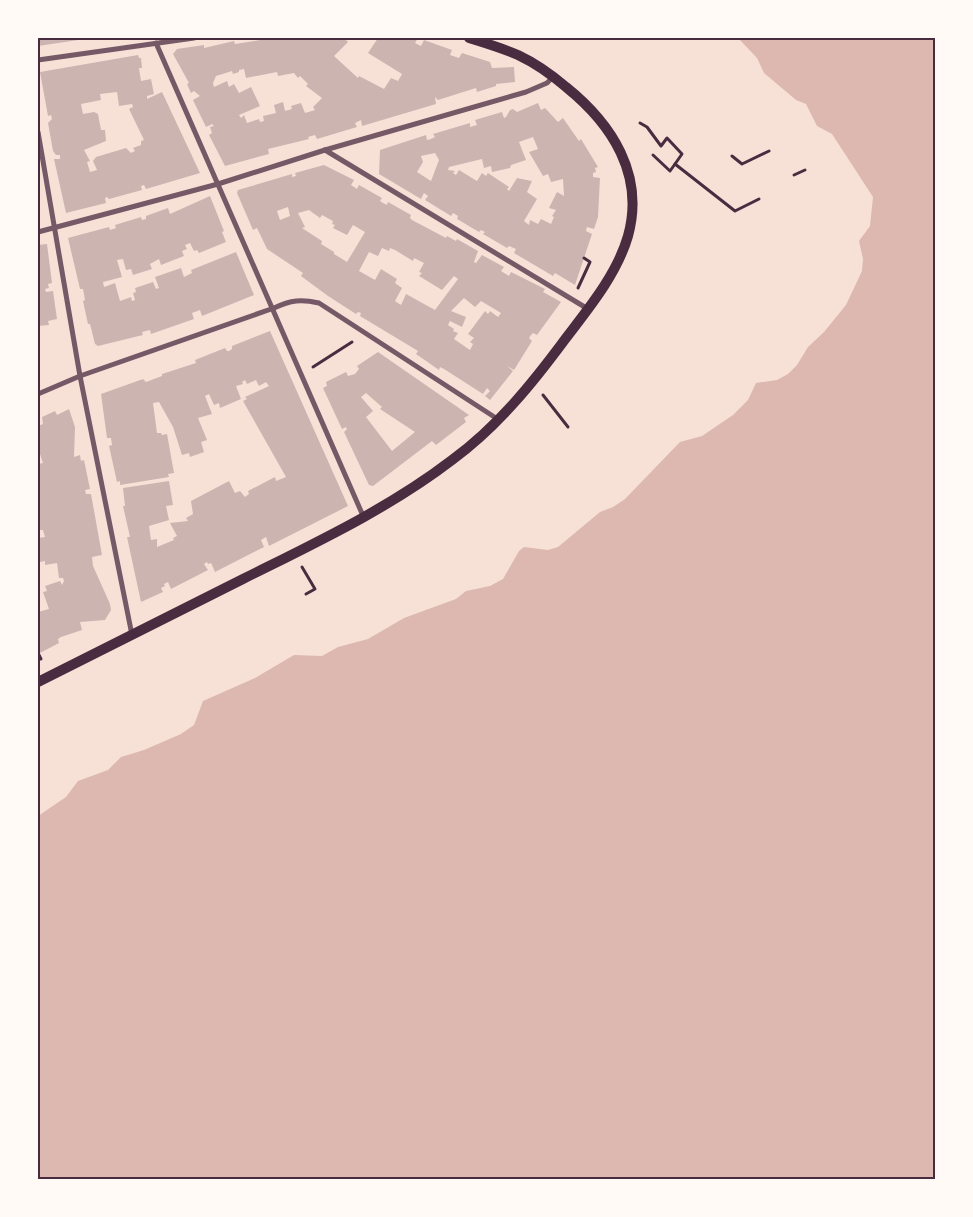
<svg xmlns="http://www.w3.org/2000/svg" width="973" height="1217" font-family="'Alegreya Sans',sans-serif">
<rect width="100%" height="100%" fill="#f7e1d7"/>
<path fill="#dcb8b0" d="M738,38H935V1179H38V816L66,797L78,781L108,770L121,757L144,750L181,734L194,725L203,701L255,678L294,655L322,656L338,647L368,639L404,618L456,599L466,591L490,586L503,579L519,551L524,547L548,550L558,547L600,512L613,507L625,499L680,442L702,436L733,415L748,400L756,383L777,380L788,374L797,365L808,347L824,332L846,305L862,271L863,259L859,241L870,226L873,197L832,134L817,126L806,104L796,100L764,73L757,58Z"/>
<g fill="#ccb4b1" fill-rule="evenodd">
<path d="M38,38H85V39L38,46Z"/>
<path d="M273,38H344L348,42L334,56L358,78L359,76L384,89L391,78L398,81L402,74L368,53L378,38H418L415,43L421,46L424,40L452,50L450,55L459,58L462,53L490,62L492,68L514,67L515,82L496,84V86L477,92L476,88L438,100L435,97L436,104L362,126L361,120L355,123L357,127L317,139L315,135L308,137L309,139L268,149L269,154L225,166L209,135L212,133L210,127L214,126L212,124L206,127L193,100L200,96L194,91L191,93L187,84L189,83L173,54L177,49L204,45V48L234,41L235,44ZM244,69L246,78L277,72L278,76L294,73L298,78L300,76L308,84L306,86L322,98L313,107L315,110L305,113L301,103L291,106L292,109L285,111L283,102L274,105L276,113L263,116L264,121L260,122L259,119L247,123L244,115L241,118L239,115L260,106L251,87L239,93L234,84L229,87L227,81L214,87L213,83L216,76L232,71L233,74L239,72V70Z"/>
<path d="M138,55L139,58H141L142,68H139L141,81L151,79L154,94L147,96V99L162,92L200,173L146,189L144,185L141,186L142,190L109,199L107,197L105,198L106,203L66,213L54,159H60V155H56L53,151L48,123L52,119L51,115L48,116L40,72ZM117,92L119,106L132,104L133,107L129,109L144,140L141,141V145L133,148L135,151L131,153L126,148L96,157L93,161L97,170L90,172L87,162L90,161L84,150L106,141L105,130H101L98,114L94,112L83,114L81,104L101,100L100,94Z"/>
<path d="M538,103L541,110L545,108L558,122L563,118L579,141L581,139L598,167L595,168L596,172L593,173V177L600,178L598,217L594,229L587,227L586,231L592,234L575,285L555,273L553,276L514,253L516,249L509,246L507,248L483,234L485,232L481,230L479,232L457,219L458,216L453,213L451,216L425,200L428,196L424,193L421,199L379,174L380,150L426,135L427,140L431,139L435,137L433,134L470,123V127L477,125L475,120L502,112L504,118L506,117L510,110L513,109L517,112ZM533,137L538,149L529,152L543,176L548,174L551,182L563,179L564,196L557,192L549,208L556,210L552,216L554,217L551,224L541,219L538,224L530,220L529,225L524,221L537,199L527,192L532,181L517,178L509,191L507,189L509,187L488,173L486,176L482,173L477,181L459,170L456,175L453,173L455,171L448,170L449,167L482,159L484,168L491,166L492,172L510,168L511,165L526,160L519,142ZM435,153L439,160L431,181L417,172L423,162L421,156Z"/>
<path d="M324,165L354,180L351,185L357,189L359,185L382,198L380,201L383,203L387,205L388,202L411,215L410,218L412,220L446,238L447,236L456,241L457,239L478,251L474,262L476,263L482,255L504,267L501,271L509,276L511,272L545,289L543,292L561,302L537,335L533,333L531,335L529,338L532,341L514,370L507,366L513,371L490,400L485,396L490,391L487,388L483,394L444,369L440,367L439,370L416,354L418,351L360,316L361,313L358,312L356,314L328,296L301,276L303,273L267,249L257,228L253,230L237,193L238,190L292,174V177L296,176L295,173ZM288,207L290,216L280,220L277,211ZM309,210L320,218L322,215L333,221L332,224L335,225L333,228L347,235L353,225L365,232L347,262L334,254V252L321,244L322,241L302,228L305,227L298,213ZM382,248L389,251L390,248L395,250L413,261L414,258L424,263L419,272L422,273L419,276L442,290L454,276L458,279L435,310L406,294L401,305L395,301L402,288L395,283L397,279L381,269L375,280L359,271L369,252L378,256ZM464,298L475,307L481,301L501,313L498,317L490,311L488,314L485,311L468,334L474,338L470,342L473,344L470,350L454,339L458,333L453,331L454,329L448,325L450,321L462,327L466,317L451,311Z"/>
<path d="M210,196L224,231L222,232L226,242L199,253L197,250L194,251L190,243L185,245L187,249L182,251L184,256L161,265L159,259L150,264L152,269L133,275L131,269L126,270L123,259L117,260L122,277L103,282L104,287L115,283L120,301L131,297L132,301L135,300L133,293L136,292L135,288L153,282L156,289L159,288L155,277L181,268L184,277L192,273L191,270L236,252L254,295L202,316L200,310L192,313L194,319L151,334L150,330L142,332L143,335L98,346L95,344L90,324H88L83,301L85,300L83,289H80L68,238L109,227L110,230L116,228L115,225L141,217L142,220L146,219V216L168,208L170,214Z"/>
<path d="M47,244L52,283L48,284L49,288L45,289L46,292L53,291L57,319L48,321L49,325L38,326V245Z"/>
<path d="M270,331L348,506L269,546L266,537L261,540L264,547L215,572L211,563L208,564L207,562L204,564L208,570L171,589L168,582L164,584L165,586L161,588L163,592L141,602L127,537H130L123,506H125L123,488L169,481L173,505L166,506L169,520L149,526L151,540L157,539V547L174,540L173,538L177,536L170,523L188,521L186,518L193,514L191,501L229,481L235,493L240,491L245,497L249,494L248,491L275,477L276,481L286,477L243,401L247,399L245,397L269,386L266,382L259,386L256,380L247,384L245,380L242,382L243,384L236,386L241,399L220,408L219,403L214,405L209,394L205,396L212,414L198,418L207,440L201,442L204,452L190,457L189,453L182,455L173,427L159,402L153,403L157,433H161L162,435L167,434L174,473L168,474L169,477L120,485V481L117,482L109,446L112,445L111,438H107L101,394L143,379L146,382L162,376V374L196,363L195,360L225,348L227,351H229L232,349V346Z"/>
<path d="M378,352L469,415L464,418L466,422L436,445L432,441L373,486L369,485L344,432L347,429L346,427L342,429L323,388L327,386L326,382L346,372L348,376L355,374L359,369L357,366ZM366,393L382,407L380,409L415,432L392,451L366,417L373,411L361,397Z"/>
<path d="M69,409L75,427L74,457L80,455L81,461L84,460L90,489L85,490L86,494H91L102,555L92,557L93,566L110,604L111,610L105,620L80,622L82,630L61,637L58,639L59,643L38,654V612L49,609L43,592L47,591L45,586L60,581L62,585L64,581L63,578H59L57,563L45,565V561L40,562L38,538L45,537L43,530H40L38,522V464L43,463L38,448V426L43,424L42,417L55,411L57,415Z"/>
</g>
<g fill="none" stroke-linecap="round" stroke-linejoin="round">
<g stroke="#4a2c40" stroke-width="3">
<path d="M608,38H613"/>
<path d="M640,123L647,127L661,146L667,138L682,154L675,164"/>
<path d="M653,155L670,171L675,164L735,211L759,199"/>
<path d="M732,156L742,164L769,151"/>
<path d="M794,175L805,170"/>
<path d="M578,288L590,262L584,258"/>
<path d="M313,367L352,342"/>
<path d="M543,395L568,427"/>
<path d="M302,567L315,589L306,594"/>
<path d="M38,653L41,659"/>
</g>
<g stroke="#755966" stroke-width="5">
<path d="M156,43L364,518"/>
<path d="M38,60L194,38"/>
<path d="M38,132L80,376L132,635"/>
<path d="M325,150L588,309"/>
<path d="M38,232L218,184L325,150L526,92L547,83L553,77"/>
<path d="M38,394L80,376L274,308C291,300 301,299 319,303L499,420"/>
</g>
<path stroke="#4a2c40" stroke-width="10" d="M38,682C107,648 175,613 243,579C315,543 388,509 452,460C498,426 532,384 566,338C589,308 617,274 628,236C645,175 612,124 566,87C552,75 535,63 518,55C502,48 485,43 469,38"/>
</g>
<rect width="973" height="1217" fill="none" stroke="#fffaf5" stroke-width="78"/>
<rect x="39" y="39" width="895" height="1139" fill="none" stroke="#4a2c40" stroke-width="2"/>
</svg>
